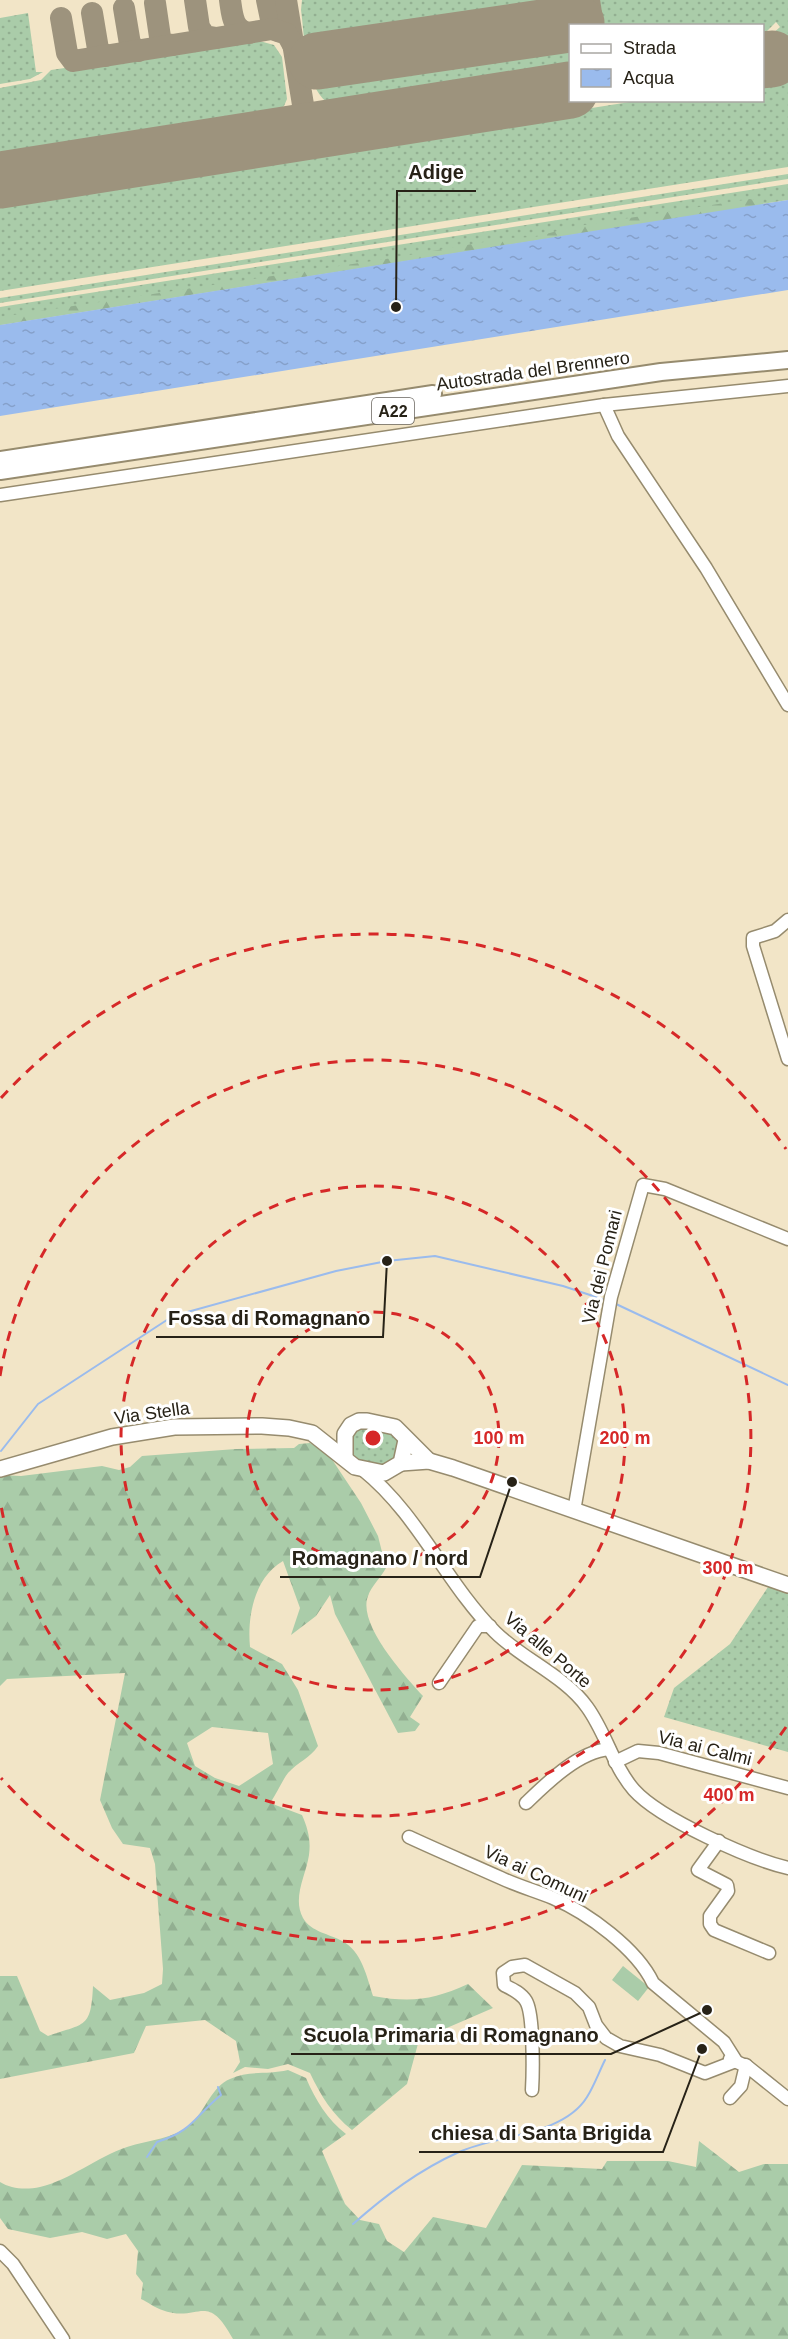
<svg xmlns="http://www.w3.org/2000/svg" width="788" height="2339" font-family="Helvetica,sans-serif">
<defs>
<pattern id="grass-dots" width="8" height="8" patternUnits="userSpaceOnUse" patternTransform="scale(1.5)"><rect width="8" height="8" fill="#aacca9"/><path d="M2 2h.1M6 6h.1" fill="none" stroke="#92af91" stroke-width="1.8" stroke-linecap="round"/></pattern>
<pattern id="forest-firs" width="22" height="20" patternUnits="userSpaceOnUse" patternTransform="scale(1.5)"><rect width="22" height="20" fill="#aacca9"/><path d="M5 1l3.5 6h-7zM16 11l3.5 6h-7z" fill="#92af91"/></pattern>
<pattern id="water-ripples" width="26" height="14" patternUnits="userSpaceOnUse" patternTransform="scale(1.5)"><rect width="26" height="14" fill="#9abbed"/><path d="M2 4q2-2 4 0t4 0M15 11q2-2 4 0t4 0" fill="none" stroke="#85a0ca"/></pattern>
</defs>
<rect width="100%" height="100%" fill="#f2e5c7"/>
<g fill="url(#grass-dots)">
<path d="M302,0H587L590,25L570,26V70L338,107C305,101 305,38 301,10Z"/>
<path d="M591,0H788V167L0,291V201L636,101L762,100L763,81L775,78L769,37L780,27L776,22L763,35L762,26L595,25Z"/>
<path d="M28,13L36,72H43L30,79L0,84V18Z"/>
<path d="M256,40L274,45L282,57L287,99L284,106L270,117L0,161V88L41,80L51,70Z"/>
<path d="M788,174V179L0,303V298Z"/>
<path d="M788,184V200L0,325V307Z"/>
<path d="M367,1425C383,1431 399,1432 401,1450L388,1467C363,1464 349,1465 352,1435Z"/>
<path d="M768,1587L788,1593V1752L664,1717L674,1688L730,1644Z"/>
</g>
<g fill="url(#forest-firs)" fill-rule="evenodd">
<path d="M750,199L759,201L762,205L0,325V317L386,259L507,238L535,237L572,227Z"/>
<path d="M310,1443L329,1455L361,1503L378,1536L386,1568C381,1577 371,1587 368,1596C357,1624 405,1676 423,1696L410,1717L420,1724L415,1731L398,1733L335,1614L330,1595L316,1616L291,1635L300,1608L283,1561C255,1577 247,1615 250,1647L282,1664L298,1690L318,1746C310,1758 298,1762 288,1773C283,1779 276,1795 270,1803L302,1815C308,1829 311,1840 309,1855C306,1875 292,1898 303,1918C311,1932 330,1934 342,1941C362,1951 367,1978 373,1996C411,2003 433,2000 468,1984L493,2008L419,2040L407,2084L352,2130C332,2114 321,2096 310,2073L288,2064L268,2069L245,2067L233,2073L240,2062L236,2041L205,2020L146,2026L134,2053L0,2079V1976H17L40,2031L48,2036C85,2023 91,2029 93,1986L110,2000L144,1993L162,1984L163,1969L155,1864L150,1848L123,1844L112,1828L100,1800L125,1673L7,1679L0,1686V1475L21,1476L102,1466L119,1470L130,1467L142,1456L236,1449L294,1448L299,1444ZM212,1727L268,1733L273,1764L239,1786L215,1778L195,1766L187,1743Z"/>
<path d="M288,2070L306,2078C316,2101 327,2119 346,2134L322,2151L345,2204L360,2220L379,2224L387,2241L404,2252L433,2217L486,2228L522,2165L602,2169L607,2161H668L696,2167L699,2141L739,2172L764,2164H788V2339H233C206,2289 199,2324 162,2310C155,2308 148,2302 141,2299L143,2283L136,2274L138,2251L126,2234L107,2239L82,2232L50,2238L8,2229L0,2218V2182C11,2189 26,2190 40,2187C70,2180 97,2157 127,2147C149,2140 174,2139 191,2124C205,2111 212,2086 230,2079C249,2070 268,2075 288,2070Z"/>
</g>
<path fill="#aacca9" d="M623,1966L649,1987L638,2001L612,1980Z"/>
<path fill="url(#water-ripples)" d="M788,200V290L0,416V325Z"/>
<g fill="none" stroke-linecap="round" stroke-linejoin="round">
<g stroke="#9abbed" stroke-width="2">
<path d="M616,1304L788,1385"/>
<path d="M1,1451L38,1404L173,1316L336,1271L387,1261L435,1256L563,1286L605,1300"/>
<path d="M147,2157L157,2142C193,2131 194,2117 221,2095L218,2087"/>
<path d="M353,2224C386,2195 419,2170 459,2152C496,2135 563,2136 587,2097C594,2086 599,2072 605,2060"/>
</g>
<g stroke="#9d937d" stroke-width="22">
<path d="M195,0L199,27L205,36L216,38"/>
<path d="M230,0C232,13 232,30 249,33"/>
<path d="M267,0L272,24L279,31"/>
<path d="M286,0L305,117L314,128L339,127"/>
<path d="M589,0L593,26"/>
<path d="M155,3L160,37L164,44L172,45"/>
<path d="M124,8L130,44L138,51"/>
<path d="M92,13L98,49L105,56"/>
<path d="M61,18L67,53L73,61L272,29L287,34L293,45"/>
<path d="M291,135L300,129L305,117"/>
</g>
<g stroke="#9d937d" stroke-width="57">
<path d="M762,60L772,59"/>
<path d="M317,61L576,23"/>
<path d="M0,180L570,90"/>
</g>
<defs>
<g id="minor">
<path d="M604,405L618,436L706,568L788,705"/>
<path d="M0,495L604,405L788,386"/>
<path d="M788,920L775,931L753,938V946L788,1059"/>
<path d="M363,1470C418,1514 446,1583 495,1632C522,1659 565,1676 587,1707C606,1733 613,1766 634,1790C660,1819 750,1859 788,1868"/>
<path d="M574,1511L611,1297L643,1185L665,1189L788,1239"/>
<path d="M439,1683L478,1626H490"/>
<path d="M615,1762L638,1751L659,1753L788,1788"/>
<path d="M526,1803C548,1782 578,1752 609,1749"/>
<path d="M409,1837C439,1851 470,1864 501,1878C518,1886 536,1891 553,1898C588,1913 637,1949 653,1983L724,2042L736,2061L705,2073L660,2055L620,2046L606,2038L596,2025L589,2007L575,1993L525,1965L512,1967L503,1973L504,1985C512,1989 521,1993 526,2001C534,2014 533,2073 532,2090"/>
<path d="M719,1841L698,1870L727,1885L728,1891L710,1916V1924L714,1930L769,1953"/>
<path d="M730,2059L748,2067L788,2099"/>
<path d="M730,2098L741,2086L746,2065"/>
<path d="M0,2251L13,2264L63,2339"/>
</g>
<g id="major">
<path d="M345,1457V1434L351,1425L359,1421H367L395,1427L429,1461"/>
<path d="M401,1463L429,1461L453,1468L788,1585"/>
<path d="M0,1469L112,1437L174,1427L262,1426L289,1428L312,1433L355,1467L384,1473L401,1463L406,1440"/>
</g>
<g id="highway">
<path d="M0,460L433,394"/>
<path d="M0,471L661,372L788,360"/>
</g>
</defs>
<use href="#minor" stroke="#968b6e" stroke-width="15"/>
<use href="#major" stroke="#968b6e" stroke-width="18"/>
<use href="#highway" stroke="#968b6e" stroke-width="20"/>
<use href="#minor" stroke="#fff" stroke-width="12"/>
<use href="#major" stroke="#fff" stroke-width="15"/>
<use href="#highway" stroke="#fff" stroke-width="16"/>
</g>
<g fill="none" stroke="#d62828" stroke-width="3" stroke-dasharray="10 8">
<circle cx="373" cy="1438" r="126"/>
<circle cx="373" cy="1438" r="252"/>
<path d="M0 1376A378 378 0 1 1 0 1500"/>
<path d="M786 1727A504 504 0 0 1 1 1778M1 1098A504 504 0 0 1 786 1149"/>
</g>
<g text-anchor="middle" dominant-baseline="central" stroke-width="6" stroke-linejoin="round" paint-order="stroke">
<rect fill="#fff" stroke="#68645d" stroke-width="1.5" x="372" y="398" width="42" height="26" rx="4.5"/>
<g font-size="16" font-weight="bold" fill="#272217">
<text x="393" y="411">A22</text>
</g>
<g font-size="18" fill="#272217" stroke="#fff">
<text transform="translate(533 371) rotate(-8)">Autostrada del Brennero</text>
<text transform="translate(602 1267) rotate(-76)">Via dei Pomari</text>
<text transform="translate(152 1413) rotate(-8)">Via Stella</text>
<text transform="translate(548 1650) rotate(40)">Via alle Porte</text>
<text transform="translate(705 1748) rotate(14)">Via ai Calmi</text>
<text transform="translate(536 1874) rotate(25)">Via ai Comuni</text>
</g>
</g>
<circle cx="373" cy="1438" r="9" fill="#d62828" stroke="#fff" stroke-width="3"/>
<g font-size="18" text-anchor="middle" font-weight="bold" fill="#d62828" stroke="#fff" stroke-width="6" stroke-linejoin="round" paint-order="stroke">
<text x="499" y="1444">100 m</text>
<text x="625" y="1444">200 m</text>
<text x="728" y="1574">300 m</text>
<text x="729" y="1801">400 m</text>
</g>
<path fill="none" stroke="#272217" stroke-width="2" d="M396 307L397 191H476M387 1261L383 1337H156M512 1482L480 1577H280M707 2010L611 2054H291M702 2049L663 2152H419"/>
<g fill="#272217" stroke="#fff" stroke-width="2">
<circle cx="396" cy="307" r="6"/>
<circle cx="387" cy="1261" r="6"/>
<circle cx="512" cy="1482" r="6"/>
<circle cx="707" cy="2010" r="6"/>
<circle cx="702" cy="2049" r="6"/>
</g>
<g font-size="20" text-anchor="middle" font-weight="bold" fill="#272217" stroke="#fff" stroke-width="6" stroke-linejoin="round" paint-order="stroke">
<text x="436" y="179">Adige</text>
<text x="269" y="1325">Fossa di Romagnano</text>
<text x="380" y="1565">Romagnano / nord</text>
<text x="451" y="2042">Scuola Primaria di Romagnano</text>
<text x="541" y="2140">chiesa di Santa Brigida</text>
</g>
<rect x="569" y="24" width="195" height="78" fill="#ffffff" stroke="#a9a7a2" stroke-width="1.5"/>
<rect x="581" y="44" width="30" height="9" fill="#ffffff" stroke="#a9a7a2" stroke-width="1.5"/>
<text x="623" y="54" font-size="18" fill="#272217">Strada</text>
<rect x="581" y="69" width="30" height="18" fill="url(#water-ripples)" stroke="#a9a7a2" stroke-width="1.5"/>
<text x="623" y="84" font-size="18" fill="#272217">Acqua</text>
</svg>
